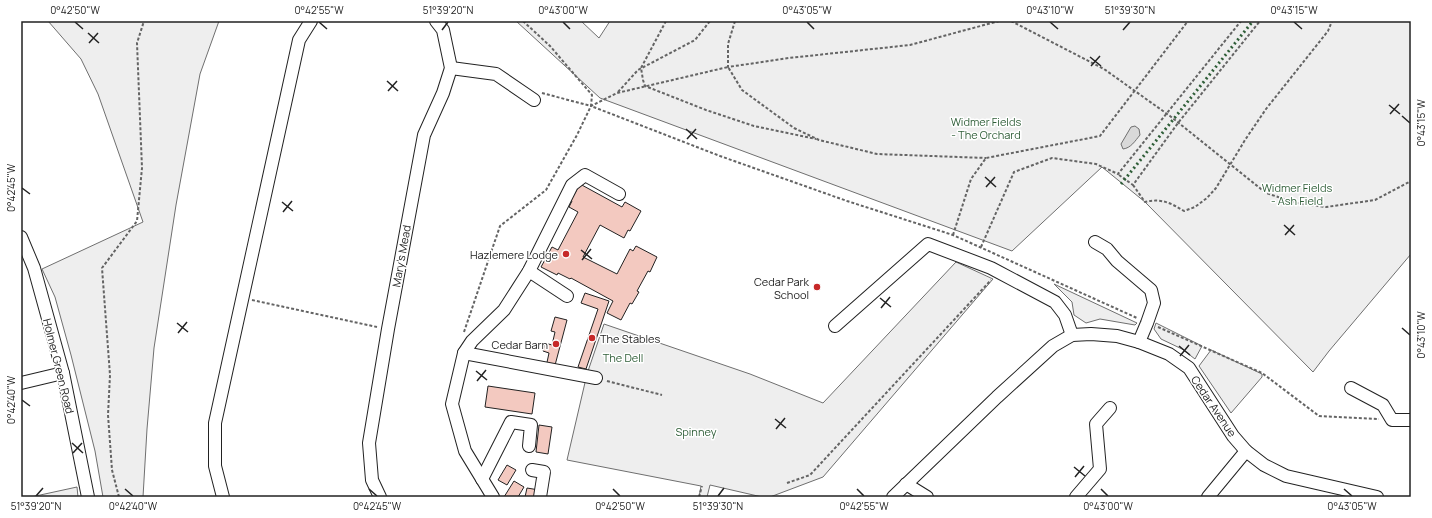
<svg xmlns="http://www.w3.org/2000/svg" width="1432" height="518" font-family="Manrope,sans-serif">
<rect width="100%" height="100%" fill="#fff"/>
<g fill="#eee" stroke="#6f6f6f">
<path d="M48,21H219L200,74L176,205L154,348L147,429L143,497H103L95,451L71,355L55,297L42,269L143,222L98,94L81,59Z"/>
<path d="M516,21H581L599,38L610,21H1411V254L1329,351L1313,372L1145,202L1102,167L1012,251L600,98Z"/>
<path d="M956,262L993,279L823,477L770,497H762L710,485L707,497H699L701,486L567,460L587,374L604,324L750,374L823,403Z"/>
<path d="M1054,284L1137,323L1135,325L1100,319L1086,323L1074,315L1072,302Z"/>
<path d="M1156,323L1202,346L1195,359L1182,349L1161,339L1154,329Z"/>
<path d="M1211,350L1262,374V377L1231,413L1199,366Z"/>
<path d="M77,487L78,497H31Z"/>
</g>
<path fill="#d9d9d9" stroke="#6f6f6f" d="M1135,126L1139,129L1140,135C1135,141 1131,148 1123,149L1121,144L1131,127Z"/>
<g fill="#f3c9c0" stroke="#222">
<path d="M580,184L622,207L625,202L641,211L630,231L628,230L624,238L600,225L583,257L617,274L630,249L633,251L636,246L657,257L650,272L648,271L637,291L639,292L632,304L630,303L621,320L607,313L613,301L571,278L570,279L558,273L557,275L541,267L552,247L558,250L578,212L569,207L572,201L571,200Z"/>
<path d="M585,293L609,301L586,369L578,367L598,309L581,303Z"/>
<path d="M555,317L567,320L554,369L546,367L549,353L543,351L545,343L552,345L555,332L551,331Z"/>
<path d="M488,386L535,393L532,414L485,407Z"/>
<path d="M539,425L552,427L548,454L536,452Z"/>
<path d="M507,465L516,470L507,485L498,480Z"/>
<path d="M514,481L524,487L518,497H504Z"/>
<path d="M527,488L539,490L538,497H525Z"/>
</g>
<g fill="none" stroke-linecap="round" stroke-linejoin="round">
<defs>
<g id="minor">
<path d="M451,68L496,74L534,100"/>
<path d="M21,237L34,268L63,373L88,497"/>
<path d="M1095,242L1107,249L1117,261L1151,290L1154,303L1147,323L1139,342"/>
<path d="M529,271L567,296"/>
<path d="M835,326L928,244L991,268L1055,302L1065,315L1072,335"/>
<path d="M464,353L596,378"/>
<path d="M21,383L63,373"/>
<path d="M1351,388L1383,405L1392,420H1411"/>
<path d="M532,470L544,472L540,497"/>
<path d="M482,479L511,422L531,425L529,446"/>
<path d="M906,484L927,497"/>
<path d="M223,497L215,466V423L299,40L311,21"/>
<path d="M380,497L372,480L369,443L388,329L424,135L443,93L451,68L443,30L436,21"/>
<path d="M493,497L465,451L452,404L464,353L472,341L504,310L529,271L572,185L585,175L619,194"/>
<path d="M893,497L997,397L1053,346L1072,335L1091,334L1117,336L1139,342L1169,354L1189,368L1233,436L1246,451L1264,465L1286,476L1377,497"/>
<path d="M1076,497L1100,469L1096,424L1110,408"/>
<path d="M1208,497L1246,451"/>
</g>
</defs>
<use href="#minor" stroke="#222" stroke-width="14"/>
<g stroke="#646464" stroke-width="2" stroke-dasharray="3 2" stroke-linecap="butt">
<path d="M523,21L550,46L592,95L591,106L720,156L847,201L953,235L1137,318"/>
<path d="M666,21L641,68L643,80L645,86L706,110L754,126L816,139"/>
<path d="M735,21L728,44V67L789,58L910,45L999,21"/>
<path d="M1011,21L1104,69L1170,116L1266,193L1296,203L1326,207L1375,200L1411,181"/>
<path d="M618,92L638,70L695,40L710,21"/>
<path d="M542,93L591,106"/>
<path d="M1119,175L1133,185L1178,123L1260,21"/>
<path d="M1133,185L1145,202C1161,198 1171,203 1184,211L1195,207L1207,198L1216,188L1245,140L1266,109L1328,31L1332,21"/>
<path d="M953,235L971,179L986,158L1100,136L1188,21"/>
<path d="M981,247L1014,172L1052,158L1096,164L1118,174L1241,21"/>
<path d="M252,300L377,327"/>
<path d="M1158,327L1262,373L1319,416L1379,419"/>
<path d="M464,332L500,226L546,190L577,135L591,106L617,93L728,67L742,90L794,128L819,140L877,154L986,158"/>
<path d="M607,381L662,395"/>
<path d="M787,483L810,475L991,280"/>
<path d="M119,497L112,470L108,415L110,375L102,268L137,221L142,168L137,43L144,21"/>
<path d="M699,497L702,486"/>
</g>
<use href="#minor" stroke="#fff" stroke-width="12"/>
<path stroke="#2f5e38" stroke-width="3" stroke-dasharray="2 3" stroke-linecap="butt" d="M1121,184L1253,21"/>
</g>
<path fill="none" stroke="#222" stroke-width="1.5" d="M75,22L83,29M319,22L327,29M563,22L570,29M807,22L814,29M1050,22L1058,29M1294,22L1302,29M442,30L448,22M1123,30L1130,22M88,33L99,43M89,43L98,33M1090,57L1101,66M1091,66L1100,56M387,81L398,91M388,91L397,81M1389,105L1400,114M1390,114L1399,104M1402,116L1410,123M686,129L697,139M687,139L696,129M985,177L996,187M986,187L995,177M22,188L30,194M282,202L293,211M283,212L292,201M1284,225L1295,235M1285,235L1294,225M581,250L592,259M582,260L591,249M880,298L891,307M881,308L890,297M177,323L188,332M1402,328L1410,335M178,333L187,322M1179,346L1190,355M1180,356L1189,345M476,371L487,380M477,381L486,370M22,400L30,406M775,419L786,428M776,429L785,418M72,443L83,453M73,453L82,443M1074,467L1085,476M1075,477L1084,466M125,489L133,496M369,489L377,496M613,489L620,496M857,489L864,496M1101,489L1108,496M1344,489L1352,496M36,496L43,488M718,496L724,488"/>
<g fill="#c62828" stroke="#fff" stroke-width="1.5">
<circle cx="566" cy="254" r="4"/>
<circle cx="817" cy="287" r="4"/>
<circle cx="592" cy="338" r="4"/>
<circle cx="556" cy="344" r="4"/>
</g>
<g text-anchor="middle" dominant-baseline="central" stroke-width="3" stroke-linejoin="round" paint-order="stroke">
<g font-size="11" fill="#2f5e38" stroke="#fff">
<text x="986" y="121">Widmer Fields<tspan x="986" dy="13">- The Orchard</tspan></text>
<text x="1297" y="187">Widmer Fields<tspan x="1297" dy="13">- Ash Field</tspan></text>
<text x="623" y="357">The Dell</text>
<text x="696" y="431">Spinney</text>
</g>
<g font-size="11" fill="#222" stroke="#fff" text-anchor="end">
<text x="558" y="254">Hazlemere Lodge</text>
<text x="809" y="281">Cedar Park<tspan x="809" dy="13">School</tspan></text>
<text x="600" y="338" text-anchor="start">The Stables</text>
<text x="548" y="344">Cedar Barn</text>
</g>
<g font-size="11" fill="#222" stroke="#fff">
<text transform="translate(401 256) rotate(-80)">Mary's Mead</text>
<text transform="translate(59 366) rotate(76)">Holmer Green Road</text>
<text transform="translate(1214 406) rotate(56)">Cedar Avenue</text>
</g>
</g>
<rect width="1432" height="518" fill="none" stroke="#ffffff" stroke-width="44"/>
<rect x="22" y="22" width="1388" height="474" fill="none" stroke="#222" stroke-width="1.5"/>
<g font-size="10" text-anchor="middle" fill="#222">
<text x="75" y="14">0°42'50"W</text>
<text x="319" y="14">0°42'55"W</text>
<text x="448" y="14">51°39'20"N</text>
<text x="563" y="14">0°43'00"W</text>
<text x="807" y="14">0°43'05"W</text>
<text x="1050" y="14">0°43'10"W</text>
<text x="1130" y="14">51°39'30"N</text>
<text x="1294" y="14">0°43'15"W</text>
<text transform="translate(1421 123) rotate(-90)" y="4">0°43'15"W</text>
<text transform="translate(11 188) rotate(-90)" y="4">0°42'45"W</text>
<text transform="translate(1421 335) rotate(-90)" y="4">0°43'10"W</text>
<text transform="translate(11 400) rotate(-90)" y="4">0°42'40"W</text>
<text x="36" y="510">51°39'20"N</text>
<text x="133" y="510">0°42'40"W</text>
<text x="377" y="510">0°42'45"W</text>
<text x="620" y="510">0°42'50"W</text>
<text x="718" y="510">51°39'30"N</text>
<text x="864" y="510">0°42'55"W</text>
<text x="1108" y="510">0°43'00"W</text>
<text x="1352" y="510">0°43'05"W</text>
</g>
</svg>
